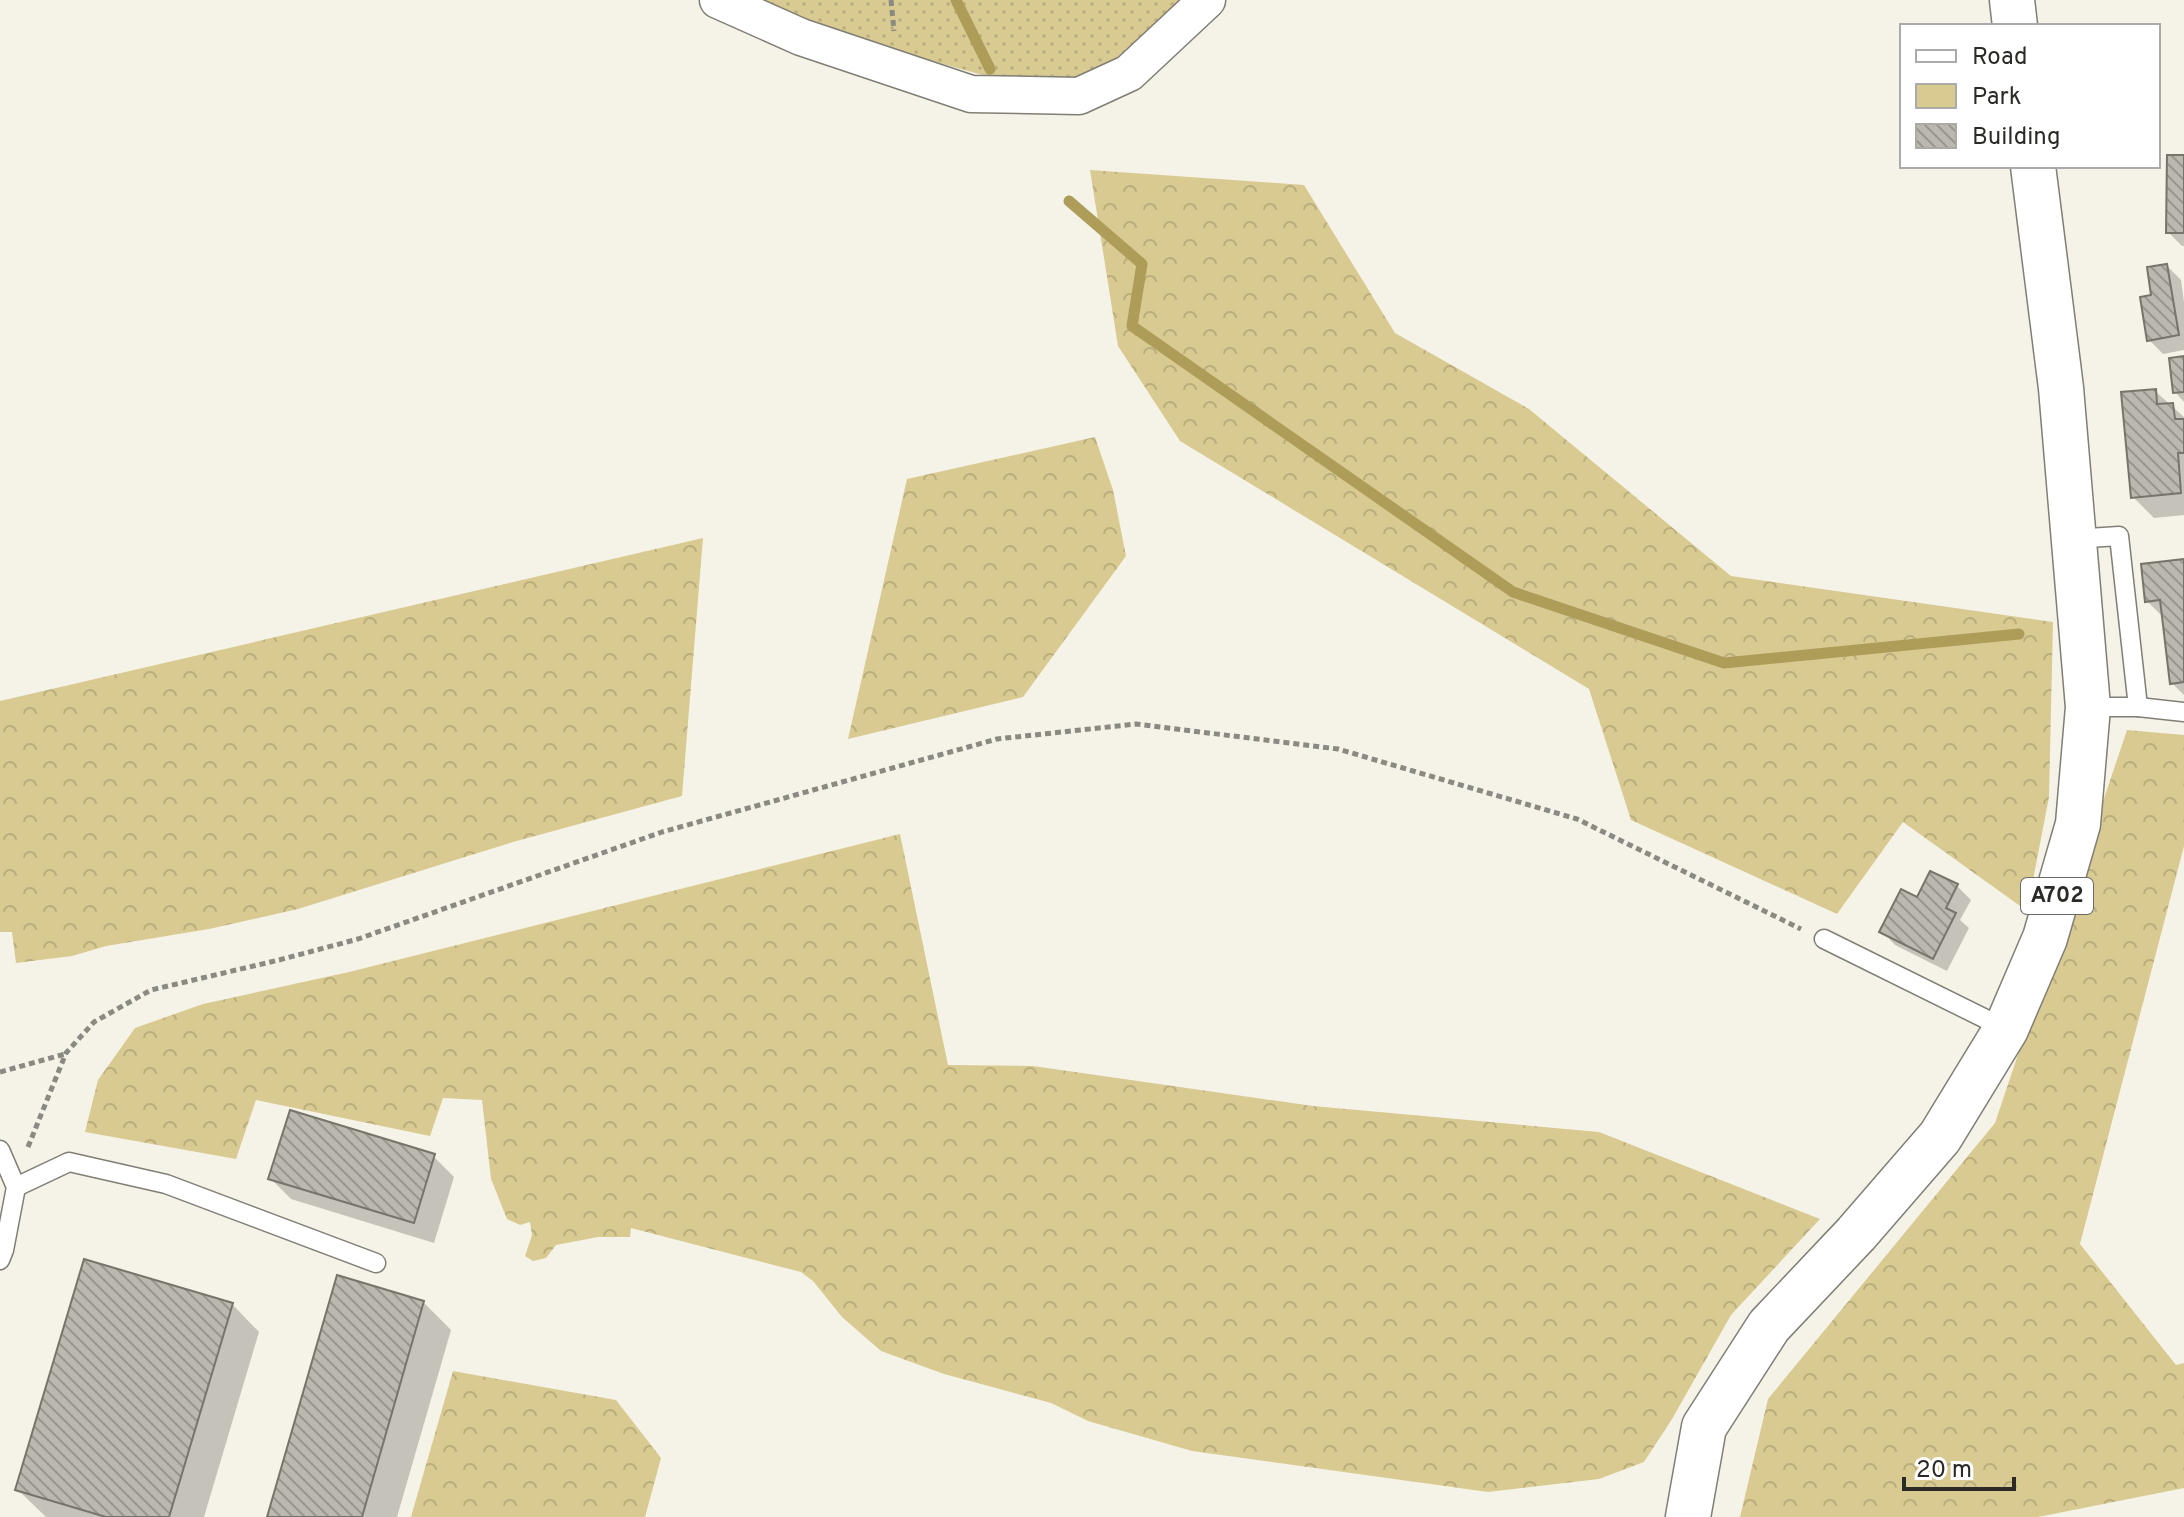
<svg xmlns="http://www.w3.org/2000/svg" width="2184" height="1517" font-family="Overpass,sans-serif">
<defs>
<pattern id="green-dots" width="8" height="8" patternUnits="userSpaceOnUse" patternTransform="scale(2)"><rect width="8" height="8" fill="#d9ca91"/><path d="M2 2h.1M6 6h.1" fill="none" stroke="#baae7d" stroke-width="1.8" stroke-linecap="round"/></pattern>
<pattern id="forest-crowns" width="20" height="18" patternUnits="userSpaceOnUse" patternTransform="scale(2)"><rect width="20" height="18" fill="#d9ca91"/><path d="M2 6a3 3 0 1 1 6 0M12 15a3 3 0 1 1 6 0" fill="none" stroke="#baae7d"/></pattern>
<pattern id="building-back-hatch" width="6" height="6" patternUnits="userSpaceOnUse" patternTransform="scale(2)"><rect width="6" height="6" fill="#bbb9af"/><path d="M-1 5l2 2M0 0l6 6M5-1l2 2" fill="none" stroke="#98978e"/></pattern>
</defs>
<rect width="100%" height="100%" fill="#f5f3e8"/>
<path fill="url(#green-dots)" d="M764,0H1179L1121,64L1078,84L990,77L896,51L792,15Z"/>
<g fill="url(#forest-crowns)">
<path d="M1090,170L1304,185L1395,333L1529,409L1731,576L2053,622L2049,797L2027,911L1903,822L1837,914L1631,820L1589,689L1180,441L1118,346Z"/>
<path d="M1095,437L1113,490L1126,556L1023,697L848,739L907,479Z"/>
<path d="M703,538L682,796L513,842L298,909L209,929L106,946L72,956L16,963L12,932H0V701Z"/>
<path d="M2127,730L2184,735V846L2080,1244L2176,1365L2184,1363V1488L2038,1517H1740L1768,1399L1995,1123Z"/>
<path d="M900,834L948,1065L1033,1066L1313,1106L1599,1132L1820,1219L1731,1315L1672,1419L1644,1462L1599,1479L1488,1492L1192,1451L1088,1421L1051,1403L944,1374L881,1351L842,1317L813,1281L801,1272L631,1228L630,1237H598L556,1245L546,1258L533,1261L525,1256L532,1235L530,1222L520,1225L507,1219L491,1179L482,1100L443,1098L430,1136L256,1100L236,1159L85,1132L98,1080L135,1028L203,1004L349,972Z"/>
<path d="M453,1371L616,1400L661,1458L645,1517H411Z"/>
</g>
<g fill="#0003">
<path d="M2184,157V246H2182L2168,232Z"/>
<path d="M2167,266L2181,280L2184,302V350L2163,354L2149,340L2154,297Z"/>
<path d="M2184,358V402L2175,392Z"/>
<path d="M2155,391L2184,417V515L2154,518L2133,497Z"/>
<path d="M2184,561V695L2172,683L2164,618L2147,601Z"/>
<path d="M1957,886L1971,900L1960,920L1969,928L1947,971L1895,945L1882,931L1918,900Z"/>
<path d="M433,1156L454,1177L434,1243L291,1199L271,1179Z"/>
<path d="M423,1302L451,1330L397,1517H269Z"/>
<path d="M232,1304L259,1332L204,1517H46L17,1489Z"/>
</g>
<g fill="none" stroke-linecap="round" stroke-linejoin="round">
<g stroke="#ae9d59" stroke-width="11">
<path d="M956,0L990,69"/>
<path d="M1069,201L1142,264L1132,326L1513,592L1724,663L2019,634"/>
</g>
</g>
<g fill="url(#building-back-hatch)" stroke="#76746b" stroke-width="2">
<path d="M2167,155H2184V233H2166Z"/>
<path d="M2167,264L2179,335L2147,341L2140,297L2151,295L2147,267Z"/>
<path d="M2184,356V392L2173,393L2169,358Z"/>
<path d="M2156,389L2157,404L2173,403L2175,419H2184V453H2178L2181,493L2131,498L2121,392Z"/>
<path d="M2184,559V682L2170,684L2160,600L2145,602L2141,564Z"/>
<path d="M1930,871L1958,884L1946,908L1956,913L1933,959L1879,932L1901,889L1917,897Z"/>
<path d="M290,1110L435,1154L414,1223L268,1179Z"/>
<path d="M84,1259L233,1303L169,1517H106L15,1490Z"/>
<path d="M337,1275L424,1301L362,1517H267Z"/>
</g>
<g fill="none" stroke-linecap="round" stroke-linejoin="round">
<defs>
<g id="service">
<path d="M2073,539L2119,536L2138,707"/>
<path d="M2088,707H2138L2184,712"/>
<path d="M1824,939L2006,1029"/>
<path d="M0,1150L16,1187L4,1250L0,1260"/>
<path d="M16,1187L69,1162L166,1184L376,1263"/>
</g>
<path id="minor" d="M718,0L801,37L971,94L1079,96L1129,73L1207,0"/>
<g id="trunk">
<path d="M2012,0L2015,26"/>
<path d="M1688,1517L1704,1427L1769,1326L1856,1234L1940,1137L2006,1029L2045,938L2078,824L2088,707L2061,388L2033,166"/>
</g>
</defs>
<use href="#service" stroke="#807e75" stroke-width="21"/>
<use href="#minor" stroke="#807e75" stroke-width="39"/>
<use href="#trunk" stroke="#807e75" stroke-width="47"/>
<g stroke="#8a8982" stroke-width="5" stroke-dasharray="6 4" stroke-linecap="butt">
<path d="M891,0L894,31"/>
<path d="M0,1072L65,1054"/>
<path d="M28,1147L66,1053L94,1022L151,990L279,960L358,939L662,832L997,739L1136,724L1338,749L1577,819L1801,929"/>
</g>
<use href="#service" stroke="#fff" stroke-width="18"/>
<use href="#minor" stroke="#fff" stroke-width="36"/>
<use href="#trunk" stroke="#fff" stroke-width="44"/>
</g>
<g text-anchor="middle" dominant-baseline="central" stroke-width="6" stroke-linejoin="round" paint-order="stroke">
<rect fill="#fff" stroke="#6b6a67" stroke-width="2" x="2021" y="878" width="72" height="36" rx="6"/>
<g font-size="22" font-weight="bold" fill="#2b2a26">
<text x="2057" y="896">A702</text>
</g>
</g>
<rect x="1900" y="24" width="260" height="144" fill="#ffffff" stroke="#aaaaa8" stroke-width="2"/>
<rect x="1916" y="50" width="40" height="12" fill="#ffffff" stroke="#aaaaa8" stroke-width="2"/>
<text x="1972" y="64" font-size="24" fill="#2b2a26">Road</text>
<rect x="1916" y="84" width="40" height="24" fill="#d9ca91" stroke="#aaaaa8" stroke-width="2"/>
<text x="1972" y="104" font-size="24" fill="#2b2a26">Park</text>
<rect x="1916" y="124" width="40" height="24" fill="url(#building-back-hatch)" stroke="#aaaaa8" stroke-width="2"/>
<text x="1972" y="144" font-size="24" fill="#2b2a26">Building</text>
<path d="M1904 1477v12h110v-12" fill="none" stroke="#2b2a26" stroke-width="4"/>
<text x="1916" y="1477" font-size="24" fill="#2b2a26" stroke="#ffffff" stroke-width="6" paint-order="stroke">20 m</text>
</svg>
